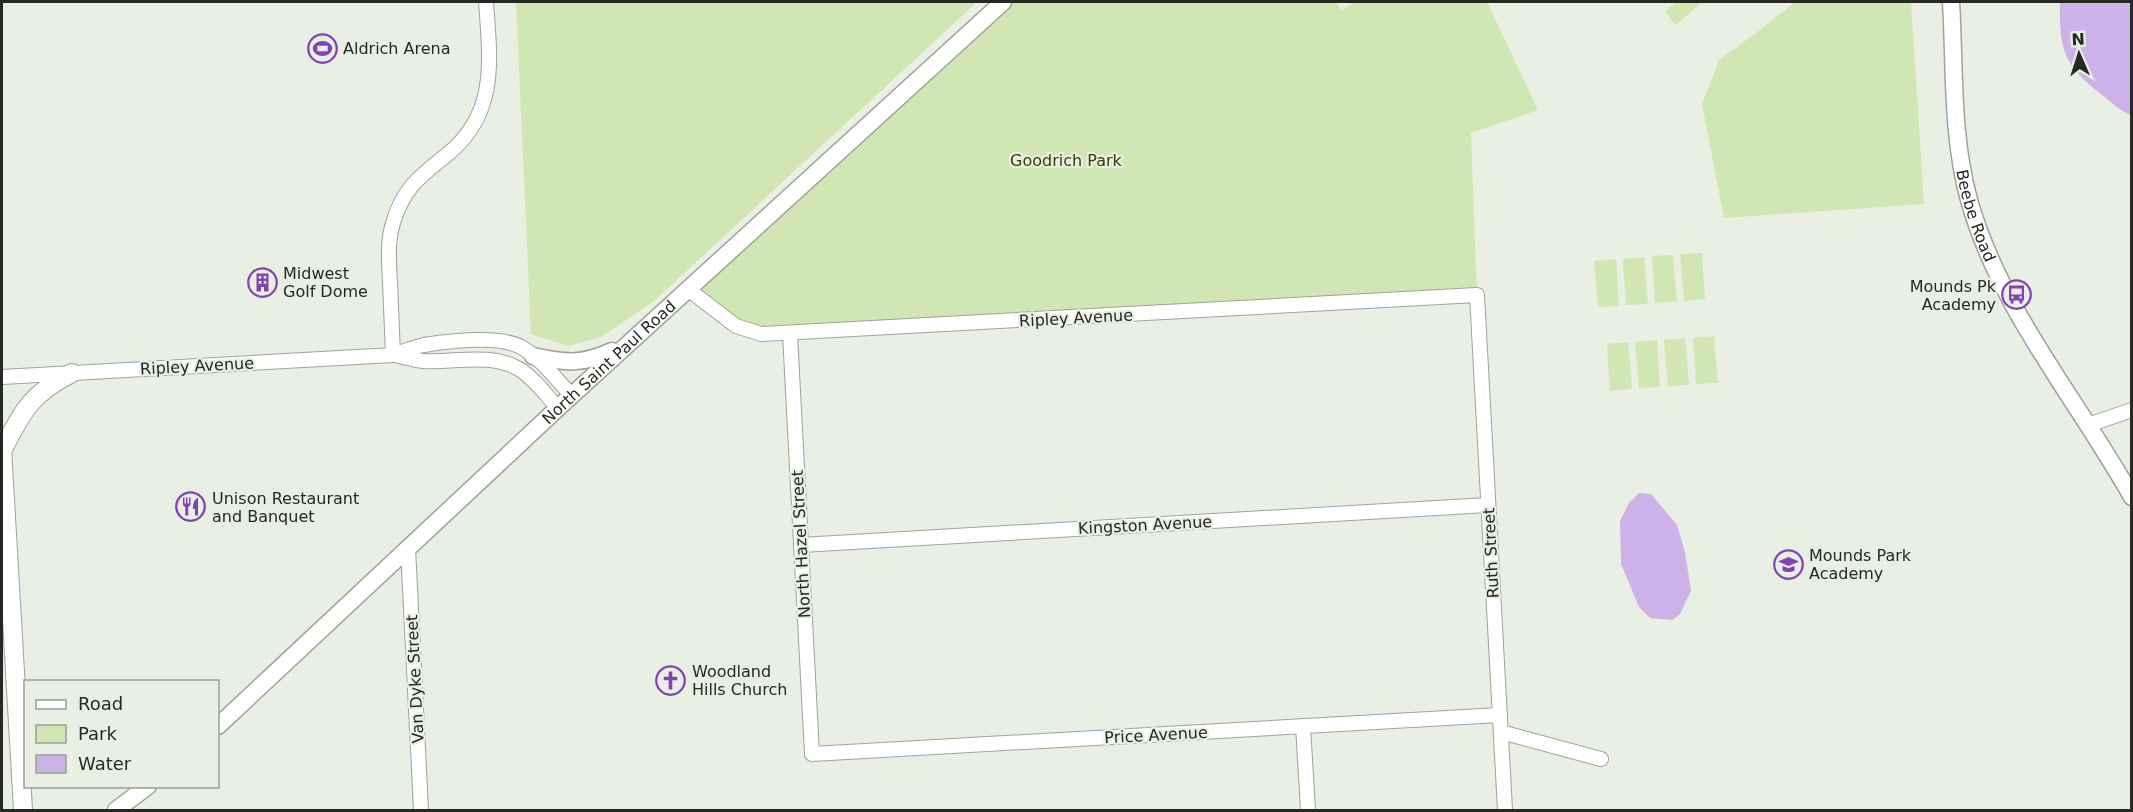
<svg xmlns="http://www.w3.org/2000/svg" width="2133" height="812" font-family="'DejaVu Sans',sans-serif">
<rect width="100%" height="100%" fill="#e9efe2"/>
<g fill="#d0e7b3">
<path d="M516,2H977L653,302L601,337L568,346L531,334Z"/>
<path d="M1003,2H1336L1341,10L1356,2H1487L1538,110L1471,133L1477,295L790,334L736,326L689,290Z"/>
<path d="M1676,2H1702L1676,25L1665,12Z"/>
<path d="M1795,2H1911L1924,204L1724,218L1702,104L1719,60L1756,33Z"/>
<path d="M1702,253L1705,299L1684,301L1680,254Z"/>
<path d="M1673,255L1677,301L1655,303L1652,256Z"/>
<path d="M1644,257L1648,304L1626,305L1623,259Z"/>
<path d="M1616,259L1619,306L1598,307L1594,261Z"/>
<path d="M1714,336L1718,383L1696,384L1693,338Z"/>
<path d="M1685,338L1689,385L1668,386L1664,340Z"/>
<path d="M1657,340L1660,387L1639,388L1635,342Z"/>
<path d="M1628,342L1632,389L1610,391L1607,344Z"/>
</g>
<g fill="#ccb2e9">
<path d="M2060,2H2131V115C2120,111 2111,102 2101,94C2063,65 2059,48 2060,2Z"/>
<path d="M1639,493L1651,494L1677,525L1685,552L1691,591L1680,614L1672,620L1650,618L1639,607L1621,564L1620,521L1629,503Z"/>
</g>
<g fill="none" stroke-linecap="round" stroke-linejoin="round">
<defs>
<g id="minor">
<path d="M689,290L736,326L761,334L1477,295L1505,810"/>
<path d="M790,334L812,754L1500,715"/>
<path d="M393,355C392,331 391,306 390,282C389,262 387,242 393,223C404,186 421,176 449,153C498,112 490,59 486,2"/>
<path d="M395,355C404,357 414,360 423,361C454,363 490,352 519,369C534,378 546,395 558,408"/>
<path d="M2,377L393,355C403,352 414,347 424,345C450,341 498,335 521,347C541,358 556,379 571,395"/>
<path d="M2088,425L2132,410"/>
<path d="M801,545L1488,505"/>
<path d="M408,548L421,810"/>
<path d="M1303,726L1308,810"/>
<path d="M1501,732L1601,759"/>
</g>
<g id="tertiary">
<path id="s1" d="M1951,2C1955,68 1951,134 1969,200C2000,310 2077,399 2132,497"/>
<path d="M533,356C566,363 581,365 612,351"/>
<path id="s2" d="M218,726L558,408L1003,2"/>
<path d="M116,810L148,786"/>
</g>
<g id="secondary">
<path d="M2,448L23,810"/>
<path d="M2,451C23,411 30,394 72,373"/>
</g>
</defs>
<use href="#minor" stroke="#9ea498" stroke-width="16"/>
<use href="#tertiary" stroke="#9ea498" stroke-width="19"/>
<use href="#secondary" stroke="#9ea498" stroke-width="20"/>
<use href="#minor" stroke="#fff" stroke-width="14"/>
<use href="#tertiary" stroke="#fff" stroke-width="16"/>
<use href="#secondary" stroke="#fff" stroke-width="18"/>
</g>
<defs>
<symbol id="stadium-ring" viewBox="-11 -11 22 22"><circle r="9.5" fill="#e9efe2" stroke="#8343b8" stroke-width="1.5"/><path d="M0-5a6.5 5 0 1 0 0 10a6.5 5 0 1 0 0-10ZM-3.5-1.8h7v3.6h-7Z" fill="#8343b8"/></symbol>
<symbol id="building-ring" viewBox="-11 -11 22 22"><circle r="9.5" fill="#e9efe2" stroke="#8343b8" stroke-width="1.5"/><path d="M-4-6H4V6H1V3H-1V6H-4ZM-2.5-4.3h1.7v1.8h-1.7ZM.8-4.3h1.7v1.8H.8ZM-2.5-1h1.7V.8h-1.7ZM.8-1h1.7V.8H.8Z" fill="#8343b8"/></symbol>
<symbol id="bus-ring" viewBox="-11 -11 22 22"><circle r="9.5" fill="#e9efe2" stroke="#8343b8" stroke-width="1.5"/><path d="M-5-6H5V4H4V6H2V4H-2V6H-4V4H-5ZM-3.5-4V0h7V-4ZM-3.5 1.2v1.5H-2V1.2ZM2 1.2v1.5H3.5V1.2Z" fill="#8343b8"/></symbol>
<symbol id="restaurant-ring" viewBox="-11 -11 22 22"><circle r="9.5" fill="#e9efe2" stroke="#8343b8" stroke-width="1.5"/><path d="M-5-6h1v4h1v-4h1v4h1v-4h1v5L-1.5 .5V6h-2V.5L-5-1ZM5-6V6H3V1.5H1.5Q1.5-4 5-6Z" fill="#8343b8"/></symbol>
<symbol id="school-ring" viewBox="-11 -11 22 22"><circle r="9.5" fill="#e9efe2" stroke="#8343b8" stroke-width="1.5"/><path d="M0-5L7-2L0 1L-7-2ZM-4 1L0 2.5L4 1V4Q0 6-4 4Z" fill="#8343b8"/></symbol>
<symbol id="church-ring" viewBox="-11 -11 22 22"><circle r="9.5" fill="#e9efe2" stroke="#8343b8" stroke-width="1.5"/><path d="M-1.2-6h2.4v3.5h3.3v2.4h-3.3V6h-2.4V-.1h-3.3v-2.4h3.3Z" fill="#8343b8"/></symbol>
</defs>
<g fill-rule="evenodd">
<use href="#stadium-ring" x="306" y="32" width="33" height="33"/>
<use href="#building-ring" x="246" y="266" width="33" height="33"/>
<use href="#bus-ring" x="2000" y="278" width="33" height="33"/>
<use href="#restaurant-ring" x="174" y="490" width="33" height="33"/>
<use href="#school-ring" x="1772" y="548" width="33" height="33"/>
<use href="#church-ring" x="654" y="664" width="33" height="33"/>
</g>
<g text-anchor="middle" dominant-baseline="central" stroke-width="4.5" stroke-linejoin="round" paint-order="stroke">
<g font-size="16" fill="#262823" stroke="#e9efe2" text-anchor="start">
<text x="343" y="48">Aldrich Arena</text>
<text x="283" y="273">Midwest<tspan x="283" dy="18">Golf Dome</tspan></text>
<text x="1996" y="286" text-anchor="end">Mounds Pk<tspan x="1996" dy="18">Academy</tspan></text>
<text x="212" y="498">Unison Restaurant<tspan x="212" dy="18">and Banquet</tspan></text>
<text x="1809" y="555">Mounds Park<tspan x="1809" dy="18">Academy</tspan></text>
<text x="692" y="671">Woodland<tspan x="692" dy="18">Hills Church</tspan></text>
</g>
<g font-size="16" fill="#2c4201" stroke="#e9efe2">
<text x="1066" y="160">Goodrich Park</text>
</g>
<g font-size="16" fill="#262823" stroke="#e9efe2">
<text stroke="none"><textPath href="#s1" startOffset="216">Beebe Road</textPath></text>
<text transform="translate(1076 318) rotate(-3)">Ripley Avenue</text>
<text stroke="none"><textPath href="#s2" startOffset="534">North Saint Paul Road</textPath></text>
<text transform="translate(197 366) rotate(-3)">Ripley Avenue</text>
<text transform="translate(1145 525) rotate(-3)">Kingston Avenue</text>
<text transform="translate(801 544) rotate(-93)">North Hazel Street</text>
<text transform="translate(1491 553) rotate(-93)">Ruth Street</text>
<text transform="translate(415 679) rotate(-93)">Van Dyke Street</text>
<text transform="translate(1156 735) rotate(-3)">Price Avenue</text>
</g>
</g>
<rect width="2133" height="812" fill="none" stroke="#262823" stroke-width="6"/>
<rect x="24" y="680" width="195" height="108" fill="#e9efe2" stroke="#9b9f96" stroke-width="1.5"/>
<rect x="36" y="700" width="30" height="9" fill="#ffffff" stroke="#9b9f96" stroke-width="1.5"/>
<text x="78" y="710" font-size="18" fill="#262823">Road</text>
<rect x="36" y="725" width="30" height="18" fill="#d0e7b3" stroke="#9b9f96" stroke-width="1.5"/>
<text x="78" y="740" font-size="18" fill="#262823">Park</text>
<rect x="36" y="755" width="30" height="18" fill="#ccb2e9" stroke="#9b9f96" stroke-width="1.5"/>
<text x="78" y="770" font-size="18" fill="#262823">Water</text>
<g transform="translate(2079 54) rotate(357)" stroke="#e9efe2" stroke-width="4.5" paint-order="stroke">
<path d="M0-4.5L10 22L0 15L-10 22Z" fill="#262823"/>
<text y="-9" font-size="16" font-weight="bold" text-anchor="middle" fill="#262823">N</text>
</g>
</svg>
